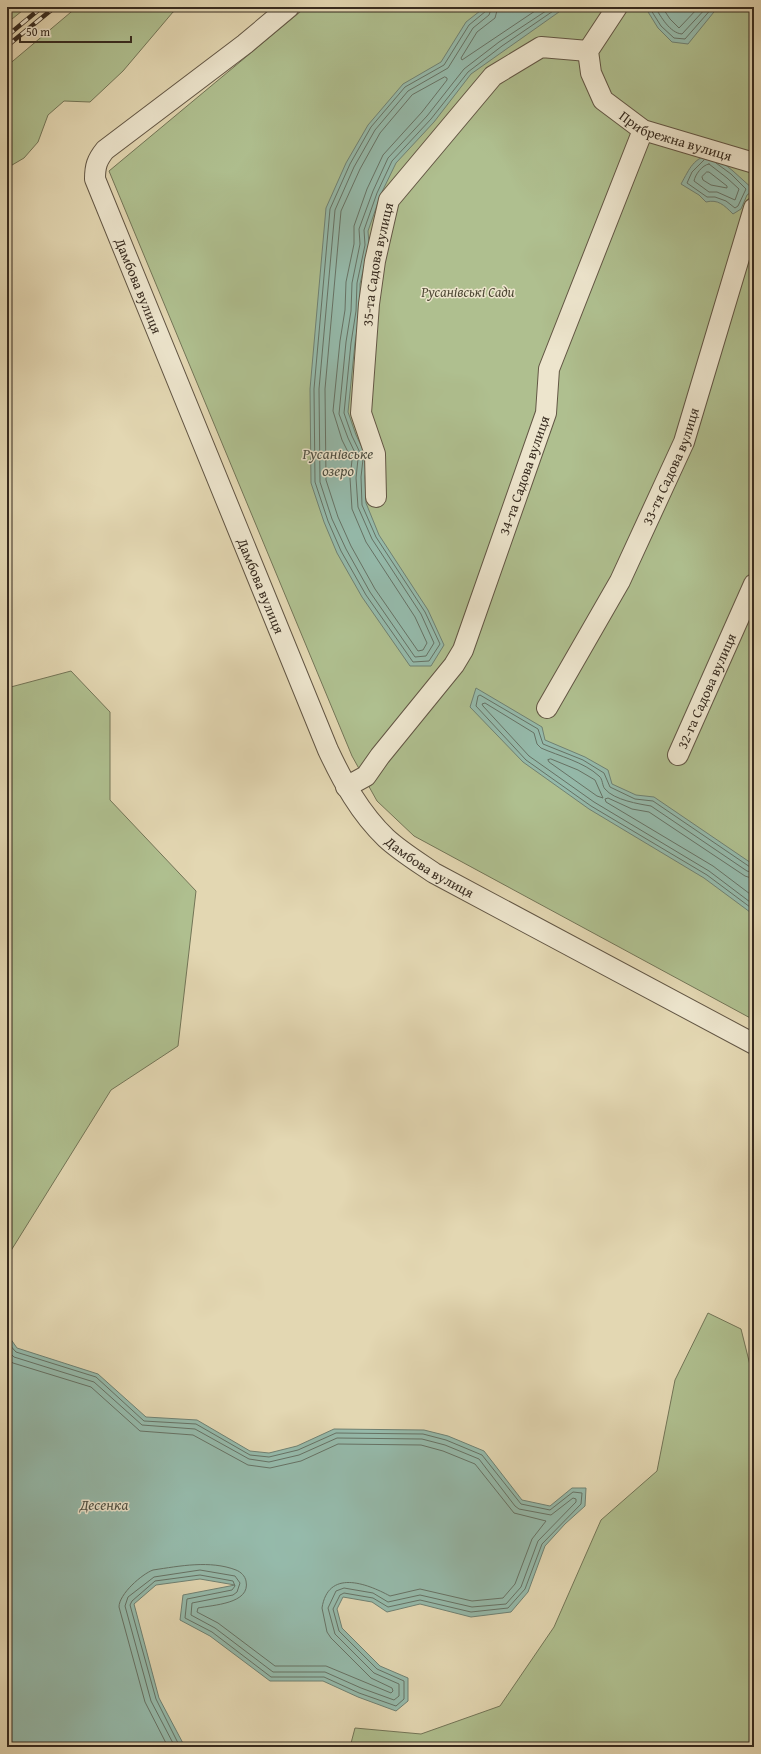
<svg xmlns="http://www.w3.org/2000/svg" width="761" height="1754" font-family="'Gentium Book Plus',serif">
<rect width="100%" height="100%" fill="#e3d7b2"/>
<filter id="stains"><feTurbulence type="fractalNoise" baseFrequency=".005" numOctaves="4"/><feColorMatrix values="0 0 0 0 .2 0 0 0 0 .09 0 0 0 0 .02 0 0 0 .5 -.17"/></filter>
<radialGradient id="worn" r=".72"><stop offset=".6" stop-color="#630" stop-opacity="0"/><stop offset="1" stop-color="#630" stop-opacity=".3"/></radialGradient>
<g fill="#afbf8f" stroke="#737557">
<path d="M7,7H27L7,23Z"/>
<path d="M77,7H182L173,12L123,71L90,102L64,101L48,115L38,142L24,158L7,168V66Z"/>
<path d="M306,7H754V1020L414,836L377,801L352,756L109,171Z"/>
<path d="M71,671L110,712V800L196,891L178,1046L111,1090L7,1257V688Z"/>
<path d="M708,1313L741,1329L754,1381V1747H350L355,1728L421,1734L500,1706L554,1627L601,1520L657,1471L675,1380Z"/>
</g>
<g fill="#95baab" stroke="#6f8173">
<path d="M485,7H566L471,74L434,122L396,163L381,194L368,231L369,245L360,284V311L355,343L348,412L356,435L367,458L365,477L366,503L379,535L428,610L444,645L431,666H410L362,597L337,553L324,522L311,483L310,389L326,208L346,163L368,125L403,84L441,62L466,22Z"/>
<path d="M645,7H718L688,44L672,42L658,28Z"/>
<path d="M712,154L733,171L754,190L747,195L741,209L733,214C724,205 718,199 706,202L699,195L681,184C690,168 693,158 712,154Z"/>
<path d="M476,688L542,727L545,740L585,757L608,770L612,784L636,795L654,797L754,865V915L704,878L589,809L523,762L470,707Z"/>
<path d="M10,1338L17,1348L98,1374L146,1417L197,1420L250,1451L269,1453L297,1446L334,1429L424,1430L448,1436L484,1451L522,1500L550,1506L572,1488H586L585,1506L565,1524L545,1546L528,1592L511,1612L471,1617L420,1604L387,1612L372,1602L343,1597L337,1609L342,1628L380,1666L408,1678V1701L396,1711L358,1697L323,1681H270L210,1636L180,1620L183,1595L235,1585L200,1579L156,1585L134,1604L159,1698L185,1747H7V1339Z"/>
</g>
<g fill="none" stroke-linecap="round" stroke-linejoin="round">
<g stroke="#667265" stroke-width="1">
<path d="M487,7L486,11L469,25L444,65L405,87L371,127L350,164L330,209L314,389L315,482L328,521L341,551L366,595L413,662L429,661L440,644L425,612L376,537L362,505L361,477L363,459L352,436L344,413L351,343L356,311L357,283L365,245L364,230L377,193L392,161L431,119L468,72L502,46L559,7"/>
<path d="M492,7L489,15L473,28L448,68L408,91L375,130L354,167L335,210L319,389L320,482L332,519L346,549L370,592L415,657L426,656L434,643L421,614L372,539L358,507L356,478L358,459L348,438L339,414L346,342L351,311L352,283L360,244L359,229L373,191L388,158L427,116L464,69L499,42L552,7"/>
<path d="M498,7L495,18L477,32L461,58L462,60L541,7"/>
<path d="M649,7L661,26L674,38L685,39L713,7"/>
<path d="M655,7C661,17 670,33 682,34L707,7"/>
<path d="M662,7L670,19L679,28L699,7"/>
<path d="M445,77L447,78V80L422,112L383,155L367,189L354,226V244L346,282L345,310L340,341L333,411L342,440L352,460L350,478L352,509L366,542L415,617L427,643L423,650L418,651L375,589L351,546L338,517L326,480L325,389L341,211L360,169L380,133L412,95Z"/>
<path d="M704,160L692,172L687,183L707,197H715L726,201L735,208L738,206L746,189L731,174L716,163"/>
<path d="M709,164L727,178L739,189L735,200L717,192H709L694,181C695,175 702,165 709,164Z"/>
<path d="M707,172H709L727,186V188L711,185L703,180L702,177Z"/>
<path d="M551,759L578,770L595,780L603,798L597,796L549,762L548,760Z"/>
<path d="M754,868L750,867L653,801L635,799L610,787L604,773L583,760L543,744L538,729L480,695L478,696L476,706L526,760L591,806L707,875L754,910"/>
<path d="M754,873L747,871L651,806C639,804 614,800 605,789C602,786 603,779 599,776C584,762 559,756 541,748L537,744L534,733L485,703L482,704L483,706L529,756L594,802L709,871L754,905"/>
<path d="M754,879L745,876L649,812L632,809L608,798L605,799L606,802L713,866L754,897"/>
<path d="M7,1342L16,1352L96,1377L144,1421L196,1424L250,1455L269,1457L298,1450L336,1433L423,1434L446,1440L482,1455L521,1504L550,1510L573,1492L582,1493L581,1504L542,1544L525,1589L508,1608L471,1612L420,1600L388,1607L373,1598L344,1593L340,1595L333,1609L339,1631L377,1669L404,1681V1699L396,1706L359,1693L324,1677H271L212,1632L185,1618L187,1599L232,1590L235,1586L233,1581L200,1575L155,1581L132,1601L130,1605L156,1699L180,1747"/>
<path d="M7,1350L14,1357L94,1382L142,1425L195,1429L249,1459L269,1462L299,1455L337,1438L422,1439L445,1445L479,1459L515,1506L519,1509L551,1515L573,1498L576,1499V1502L538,1541L521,1587L506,1604L472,1607L420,1595L388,1602L373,1593L344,1588L336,1591L328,1608L335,1634L374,1673L399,1684V1696L394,1700L361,1688L325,1672H273L215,1628L191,1615L192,1603L233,1595L237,1592L240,1583L235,1576L200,1570L154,1577L128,1597L125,1606L151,1701L175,1747"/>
<path d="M7,1359L13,1363L91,1387L140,1431L193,1435L248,1465L270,1468L301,1461L338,1444L421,1445L443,1451L475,1464L514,1513L546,1521L532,1539L515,1584L503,1598L472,1601L420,1589L390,1596C366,1583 328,1569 322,1608L327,1632L331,1638L371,1678L392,1688L393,1691L391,1693L326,1666H275L218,1623L197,1612L198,1608C212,1605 251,1604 246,1581C245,1576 241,1572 236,1570C210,1560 180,1566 153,1570C142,1574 119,1594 119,1607L145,1702L168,1747"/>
</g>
<defs>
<g id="minor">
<path id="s1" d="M289,7L245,44L105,150C97,160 95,166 95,179L328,750C343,782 360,813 386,838C400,851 418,862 434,873L754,1044"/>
<path id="s2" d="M617,7L588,51L591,73L603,100L643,130L754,163"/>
<path id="s3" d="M376,497L375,454L361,413L369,304L375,261L389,200L493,76L541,47L588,51"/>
<path id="s4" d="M547,708L620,581L684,442L754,208"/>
<path id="s5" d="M678,755L754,584"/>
<path id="s6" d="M346,787L366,776L380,756L454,665L463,650L546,413L549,369L643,130"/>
</g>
</defs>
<use href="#minor" stroke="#625644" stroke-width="22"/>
<use href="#minor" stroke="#ede5cd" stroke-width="20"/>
<defs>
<g id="rail">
<path d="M7,36L42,7"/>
<path d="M7,46L55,7"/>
</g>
</defs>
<use href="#rail" stroke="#372b1f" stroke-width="4.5"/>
<use href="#rail" stroke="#ede5cd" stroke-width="3" stroke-dasharray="9" stroke-linecap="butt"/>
</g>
<g text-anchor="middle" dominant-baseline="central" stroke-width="3" stroke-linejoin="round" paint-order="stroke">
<g font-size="14" fill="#372b1f" stroke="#ede5cd">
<text stroke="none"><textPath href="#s2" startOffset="187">Прибрежна вулиця</textPath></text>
<text stroke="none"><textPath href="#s3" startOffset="236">35-та Садова вулиця</textPath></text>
<text stroke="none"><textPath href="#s1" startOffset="380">Дамбова вулиця</textPath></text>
<text stroke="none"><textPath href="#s4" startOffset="272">33-тя Садова вулиця</textPath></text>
<text stroke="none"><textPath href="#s6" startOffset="367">34-та Садова вулиця</textPath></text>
<text stroke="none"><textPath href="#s1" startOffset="704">Дамбова вулиця</textPath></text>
<text stroke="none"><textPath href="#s5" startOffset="70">32-га Садова вулиця</textPath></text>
<text stroke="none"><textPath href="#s1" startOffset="1040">Дамбова вулиця</textPath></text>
</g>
<g font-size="14" font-style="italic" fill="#4f4935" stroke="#ede5cd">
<text x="468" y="292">Русанівські Сади</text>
</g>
<g font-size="15" font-style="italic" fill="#4e4f42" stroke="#ede5cd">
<text x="338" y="453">Русанівське<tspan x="338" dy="17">озеро</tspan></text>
<text x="104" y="1504">Десенка</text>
</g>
</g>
<rect width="761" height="1754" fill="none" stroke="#e3d7b2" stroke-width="24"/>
<rect x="8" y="8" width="745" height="1738" fill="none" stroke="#372b1f" stroke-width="2"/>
<rect x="12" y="12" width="737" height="1730" fill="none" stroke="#372b1f"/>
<path d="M20 36v6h111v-6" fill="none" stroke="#372b1f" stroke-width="2"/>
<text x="26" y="36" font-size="12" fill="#372b1f" stroke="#ede5cd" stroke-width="3" paint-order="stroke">50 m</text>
<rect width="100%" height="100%" filter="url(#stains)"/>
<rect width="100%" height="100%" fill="url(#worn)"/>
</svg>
